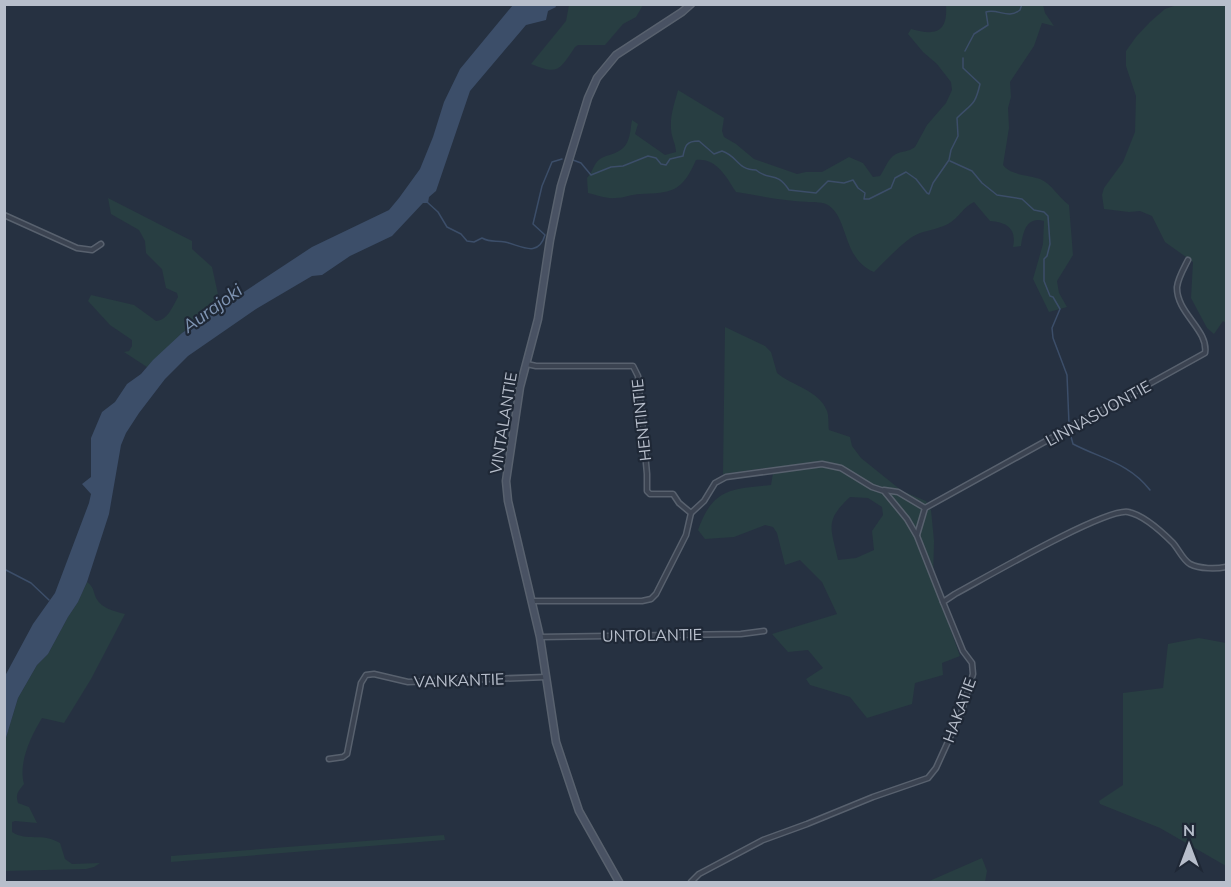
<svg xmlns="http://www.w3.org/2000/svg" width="1231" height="887" font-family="Mulish,sans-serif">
<rect width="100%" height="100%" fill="#263141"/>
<g fill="#283e42" fill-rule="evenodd">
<path d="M569,5V4L643,5L636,17L623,24L605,45H578L575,47C559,71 558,75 531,64L566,21Z"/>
<path d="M946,5H1043L1045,13L1054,26L1042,23L1034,46L1010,82L1011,97L1008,108L1009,128L1003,165C1010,175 1029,175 1040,179C1052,184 1058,197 1069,205L1073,255L1057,281L1059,293L1067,307L1049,312L1033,279L1043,244L1044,221C1026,216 1023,233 1021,246L1013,247C1017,229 1007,222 990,221L974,202C963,207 959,218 948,224C937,230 923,230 912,237C898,247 885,261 874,272C842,259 849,218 828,205C823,202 815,202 809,202C784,201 761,196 736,192C726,177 717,158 696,160C682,192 672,193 640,194C632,194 624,198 616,198C606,199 597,195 588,193L587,178C593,172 593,164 600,159C606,155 612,155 617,152C631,146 630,130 632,120L638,124L635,134L665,155L676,152C676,144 671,137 671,128C670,115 675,102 678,90L724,118L722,131L724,137L736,144L754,159L797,174L806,172H822L849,157L863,163L873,177L880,176C885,169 888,158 896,154C902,151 909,152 915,147L927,125L946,103L952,90L951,82L937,64L923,52L908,34L911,29C935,36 948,33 946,5Z"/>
<path d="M1177,5H1226V323L1223,321L1214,334L1207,328L1191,298L1193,262L1165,242L1152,216L1140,211L1129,212L1104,209L1102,195L1104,188L1123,162L1135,132L1136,96L1126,66V51L1136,37L1150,22L1165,9Z"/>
<path d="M108,198L192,241V249L212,267L221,308L182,333L147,367L124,352L129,351L132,346V340L110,325L88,301L91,295L134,305L156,321C167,321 173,306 178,297L177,293L166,288L162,269L146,253L145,241L139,230L111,214Z"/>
<path d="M725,327L765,346L771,352L777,373C792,386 819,390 827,411C829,416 828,424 829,430L850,437L852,446L861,458L902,491L926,501L931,510L934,541L933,581L960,656L942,663L943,675L915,683L912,704L867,718L850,697L810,685L806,679L823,668L808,650L788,652L772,634L837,614L822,582L800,560L785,565L777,533L773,527L765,525L734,537L705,539L698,530C713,488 731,489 771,485L774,467L723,474ZM850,497L868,498L882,507L883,515L872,531L874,550L856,558L838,560C831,528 824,521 850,497Z"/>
<path d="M87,582C94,587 93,591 96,598C102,609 114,611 125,614L91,679L64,723L42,718C31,736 18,763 24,784C19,791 15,793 18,803L29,807L37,823L15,821L12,822V832C28,842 41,832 60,843L65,859L72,864L100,863L94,867L86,869L5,871V741L18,698L37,665L48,654L68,617L78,602Z"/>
<path d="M1199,638L1226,643V866L1160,828L1100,804L1099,801L1123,785V693L1163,688L1168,644Z"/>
<path d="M444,835L445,840L171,862V856Z"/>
<path d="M982,858L987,871L985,882H927Z"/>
</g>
<path fill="#3c4e69" d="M513,5H555L556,7L548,11L546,20L526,25L470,91L436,191L429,197L428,203H423L392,236L350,256L322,275L312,276L256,309L188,356L165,379L139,413L126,433L121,445L109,514L87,582L78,602L68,617L48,654L37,665L18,698L5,741V676L33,624L55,593L89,503L91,494L82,484L91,477V438L102,412L115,402L127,384L141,374L153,360L182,333L312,247L389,210L399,198L420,169L433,137L444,102L460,69Z"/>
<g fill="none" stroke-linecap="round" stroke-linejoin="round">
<g stroke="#3c4e69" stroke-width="1.5">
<path d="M965,51L974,34L988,25L986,12C998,8 1008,20 1020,10L1022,4"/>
<path d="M573,160L581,163L591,175L611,167L623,166L648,156L656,158L661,164L666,165L670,159L683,156C685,146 686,141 699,141L714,154L722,151C738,156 737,170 756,170C770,182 776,170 789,190L816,193L828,181L844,183L853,180L858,188L865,193L864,199H869L891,188L895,178L906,172L916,179L927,193L929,194L933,183L949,160L951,150L958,136L957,118C972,103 975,106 980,84L963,68V58"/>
<path d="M950,161L972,171L982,183L997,195L1022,199L1034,210L1044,212L1048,216L1050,244L1047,256L1044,259V281L1050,296L1053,297L1060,309L1052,328L1053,338L1067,375L1069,424"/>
<path d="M427,202L438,212L447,227L461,234L467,241L474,242L482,238C491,243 496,240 505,242C522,246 538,258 545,235L533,224L542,186L552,162L562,159"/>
<path d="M1070,433L1073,444C1102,459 1129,463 1150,490"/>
<path d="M4,569L31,583L49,600"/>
</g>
<defs>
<g id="street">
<path d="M4,215L77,248L92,250L101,244"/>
<path d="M527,364L536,366H633L638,376L647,474V491L650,494H673L679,503L691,513"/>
<path d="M884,490L898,492L925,508"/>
<path d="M917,535L925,508L1205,353C1209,330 1176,313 1177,287C1178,278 1184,268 1188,260"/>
<path d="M532,601H642L651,599L656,594L686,535L691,513L704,501L715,483L726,477L822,464L841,468L872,487L884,491L907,519L917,536L943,602"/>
<path d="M540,637L741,634L764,631"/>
<path d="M329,759L343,757L347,754L361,683L366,675L374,674L408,682L546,677"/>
<path d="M691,882L699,874L763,840L807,824L873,797L928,778L936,768L961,713L973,674L972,663L963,651L943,602L955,594C983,579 1105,508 1128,512C1144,515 1162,532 1173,543C1179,550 1183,560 1190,564C1200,569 1216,569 1226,567"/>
</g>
<path id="secondary" d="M619,882L579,811L556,742L540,637L508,501L506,481L520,387L538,319L550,240L561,186L588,98L597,78L616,55L682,12L691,4"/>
</defs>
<use href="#street" stroke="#58616e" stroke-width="7"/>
<use href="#secondary" stroke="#58616e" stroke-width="9"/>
<use href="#street" stroke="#3b4351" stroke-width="4"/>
<use href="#secondary" stroke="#495263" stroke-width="6"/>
</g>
<g text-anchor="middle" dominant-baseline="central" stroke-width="4.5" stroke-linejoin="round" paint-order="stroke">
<g font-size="16" fill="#b7becb" stroke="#1f2836">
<text transform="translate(1098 413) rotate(-29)">LINNASUONTIE</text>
<text transform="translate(641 420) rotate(-96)">HENTINTIE</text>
<text transform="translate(503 423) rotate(-81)">VINTALANTIE</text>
<text transform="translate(652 635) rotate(-1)">UNTOLANTIE</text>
<text transform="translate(459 680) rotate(-2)">VANKANTIE</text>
<text transform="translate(959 710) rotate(-70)">HAKATIE</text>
</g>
<g font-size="18" font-style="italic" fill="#7f94b2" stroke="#1f2836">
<text transform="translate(212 308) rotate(-36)">Aurajoki</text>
</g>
</g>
<rect width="1231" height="887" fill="none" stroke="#b7becb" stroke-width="12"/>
<g transform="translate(1189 845)" stroke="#1f2836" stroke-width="4.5" paint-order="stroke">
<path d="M0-4.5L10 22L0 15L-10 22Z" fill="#b7becb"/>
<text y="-9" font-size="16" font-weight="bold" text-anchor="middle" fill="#b7becb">N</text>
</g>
</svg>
